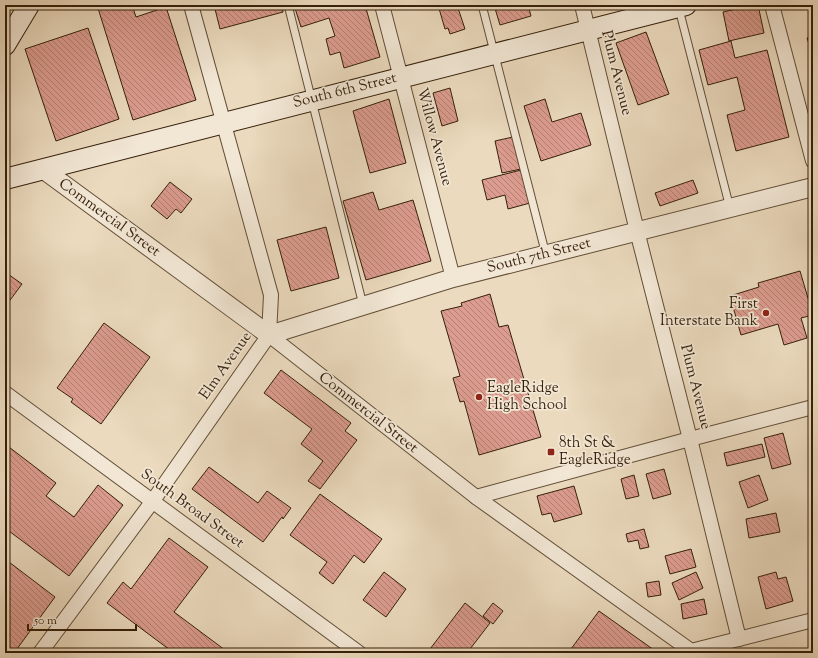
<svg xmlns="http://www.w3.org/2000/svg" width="818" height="658" font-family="'Sorts Mill Goudy',serif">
<defs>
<pattern id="building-back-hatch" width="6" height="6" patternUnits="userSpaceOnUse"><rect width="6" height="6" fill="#dc9c8f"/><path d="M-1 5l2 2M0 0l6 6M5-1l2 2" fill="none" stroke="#b37f73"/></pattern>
</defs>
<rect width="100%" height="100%" fill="#ebdabe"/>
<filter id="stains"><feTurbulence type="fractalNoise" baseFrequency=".005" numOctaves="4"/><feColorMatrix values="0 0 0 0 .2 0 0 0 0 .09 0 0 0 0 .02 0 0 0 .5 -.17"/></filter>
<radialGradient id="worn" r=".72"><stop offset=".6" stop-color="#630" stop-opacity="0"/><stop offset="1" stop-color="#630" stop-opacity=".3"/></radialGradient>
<g fill="url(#building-back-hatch)" stroke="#351f0a">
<path d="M97,5H132L136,17L166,7L196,100L133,120Z"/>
<path d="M214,5H282L283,12L220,29Z"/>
<path d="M294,5H365L380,57L344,68L340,52L330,55L326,39L335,36L329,18L301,27Z"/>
<path d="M438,5H457L465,29L450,34L448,28L445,29Z"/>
<path d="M494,5H528L531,16L500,25Z"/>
<path d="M754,5H758L764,33L729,41L723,12Z"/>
<path d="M88,28L119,119L56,141L25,49Z"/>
<path d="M646,32L669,94L638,105L616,43Z"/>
<path d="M813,36V57L807,38Z"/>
<path d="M731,41L735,58L767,50L789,137L736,151L727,115L745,110L737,77L708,85L699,50Z"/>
<path d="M450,88L458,121L442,126L433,93Z"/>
<path d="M389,99L406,163L370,173L353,111Z"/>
<path d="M545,99L552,122L581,113L591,145L541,161L524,106Z"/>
<path d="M513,137L521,169L502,173L495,141Z"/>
<path d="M521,170L530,203L508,209L505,195L487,200L482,180Z"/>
<path d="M693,180L698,193L660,206L655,193Z"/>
<path d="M170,182L192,199L181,213L176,209L167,219L151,206Z"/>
<path d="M373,192L379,210L413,200L431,261L366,280L343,201Z"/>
<path d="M326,227L339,278L291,291L277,240Z"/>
<path d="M800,271L813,315L801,318L807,338L784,345L778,324L741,335L730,296L759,287L758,283Z"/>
<path d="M5,272L22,284L5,307Z"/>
<path d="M490,294L499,327L508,325L541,437L479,455L464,401L460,402L453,378L460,376L441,311L462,306L461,303Z"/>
<path d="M104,323L150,357L101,424L71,402L73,399L57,388Z"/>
<path d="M281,370L351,423L345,431L357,440L320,489L308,481L323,461L301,444L312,429L264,393Z"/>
<path d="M783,433L791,464L772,469L764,438Z"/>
<path d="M5,444L56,483L46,496L74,517L98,485L123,505L69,576L5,528Z"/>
<path d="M762,444L765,457L727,466L724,453Z"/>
<path d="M209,467L258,503L267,491L291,508L283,519L282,517L263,542L192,489Z"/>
<path d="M664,469L671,494L653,499L646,474Z"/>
<path d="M634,475L639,496L626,499L621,479Z"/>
<path d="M759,475L768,500L748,508L739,482Z"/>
<path d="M574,486L582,514L554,522L551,513L542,515L537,496Z"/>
<path d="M320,494L382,539L364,563L354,555L333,584L319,573L327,562L290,535Z"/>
<path d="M776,513L780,532L749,538L746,519Z"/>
<path d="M644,529L649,547L640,549L638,540L628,542L626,534Z"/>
<path d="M169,538L208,567L174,612L229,653H174L107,603L123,582L131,589Z"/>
<path d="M691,549L696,567L670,574L665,556Z"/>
<path d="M5,559L55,597L14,653H5Z"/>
<path d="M384,572L406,589L386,617L363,600Z"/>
<path d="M696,572L703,588L679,600L672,583Z"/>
<path d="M776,572L778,579L786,577L793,601L766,609L758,577Z"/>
<path d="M659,581L661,595L648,597L646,583Z"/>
<path d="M704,599L707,614L683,619L681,604Z"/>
<path d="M465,603L490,623L467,653H427Z"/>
<path d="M493,603L503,611L493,624L483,616Z"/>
<path d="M599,611L654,650L658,653H568Z"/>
<path d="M789,650L813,652V653H788Z"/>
</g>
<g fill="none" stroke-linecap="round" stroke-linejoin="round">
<defs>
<g id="service">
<path d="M288,5L363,305"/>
<path d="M482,5L546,255"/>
<path d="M679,9L730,208"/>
</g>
<g id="minor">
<path d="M382,5L453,278"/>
<path d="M582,5L637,231L690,439L739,639"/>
<path d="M772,5L813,161"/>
<path d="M269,335L476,497L694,653"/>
<path d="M5,393L359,653"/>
<path d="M476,497L690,439L813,407"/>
<path d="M691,651L813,620"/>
<path d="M40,653L152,502L269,335L271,295L191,5"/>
</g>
<path id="tertiary" d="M44,170L269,335L453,278L813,187"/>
<g id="secondary">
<path d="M5,45L29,5"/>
<path d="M5,179L686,5"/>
</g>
</defs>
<use href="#service" stroke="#624e37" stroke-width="9"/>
<use href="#minor" stroke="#624e37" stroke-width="16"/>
<use href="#tertiary" stroke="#624e37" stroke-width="20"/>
<use href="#secondary" stroke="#351f0a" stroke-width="22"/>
<use href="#service" stroke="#f2e7d5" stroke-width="7"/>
<use href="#minor" stroke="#f2e7d5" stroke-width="14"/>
<use href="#tertiary" stroke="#f2e7d5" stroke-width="18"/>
<use href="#secondary" stroke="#f2e7d5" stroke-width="20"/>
</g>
<g fill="#8f2418" stroke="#f2e7d5" stroke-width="1.5">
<circle cx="766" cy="313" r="4"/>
<circle cx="479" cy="397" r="4"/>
<rect x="547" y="448" width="8" height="8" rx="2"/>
</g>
<g text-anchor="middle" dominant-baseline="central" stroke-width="3.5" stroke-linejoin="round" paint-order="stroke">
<g font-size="15" fill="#351f0a" stroke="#f2e7d5">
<text transform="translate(616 73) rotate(76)">Plum Avenue</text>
<text transform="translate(345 91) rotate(-14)">South 6th Street</text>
<text transform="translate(434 137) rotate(75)">Willow Avenue</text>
<text transform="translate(109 218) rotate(36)">Commercial Street</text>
<text transform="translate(539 256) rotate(-14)">South 7th Street</text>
<text transform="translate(226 366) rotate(-55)">Elm Avenue</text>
<text transform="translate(695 387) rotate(76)">Plum Avenue</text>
<text transform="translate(368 413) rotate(38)">Commercial Street</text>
<text transform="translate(192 509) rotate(36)">South Broad Street</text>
</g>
<g font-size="15" fill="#351f0a" stroke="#f2e7d5" text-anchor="start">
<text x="758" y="304" text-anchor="end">First<tspan x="758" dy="17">Interstate Bank</tspan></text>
<text x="487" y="388">EagleRidge<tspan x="487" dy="17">High School</tspan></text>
<text x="559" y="443">8th St &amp;<tspan x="559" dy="17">EagleRidge</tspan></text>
</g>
</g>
<rect width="818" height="658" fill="none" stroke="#ebdabe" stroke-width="20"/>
<rect x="6" y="6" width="806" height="646" fill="none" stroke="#351f0a" stroke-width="2"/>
<rect x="10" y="10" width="798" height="638" fill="none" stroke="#351f0a"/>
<path d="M28 624v6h108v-6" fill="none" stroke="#351f0a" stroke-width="2"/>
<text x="34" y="624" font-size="12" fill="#351f0a" stroke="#f2e7d5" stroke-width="3" paint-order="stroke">50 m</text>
<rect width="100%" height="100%" filter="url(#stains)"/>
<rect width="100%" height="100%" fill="url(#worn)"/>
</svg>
